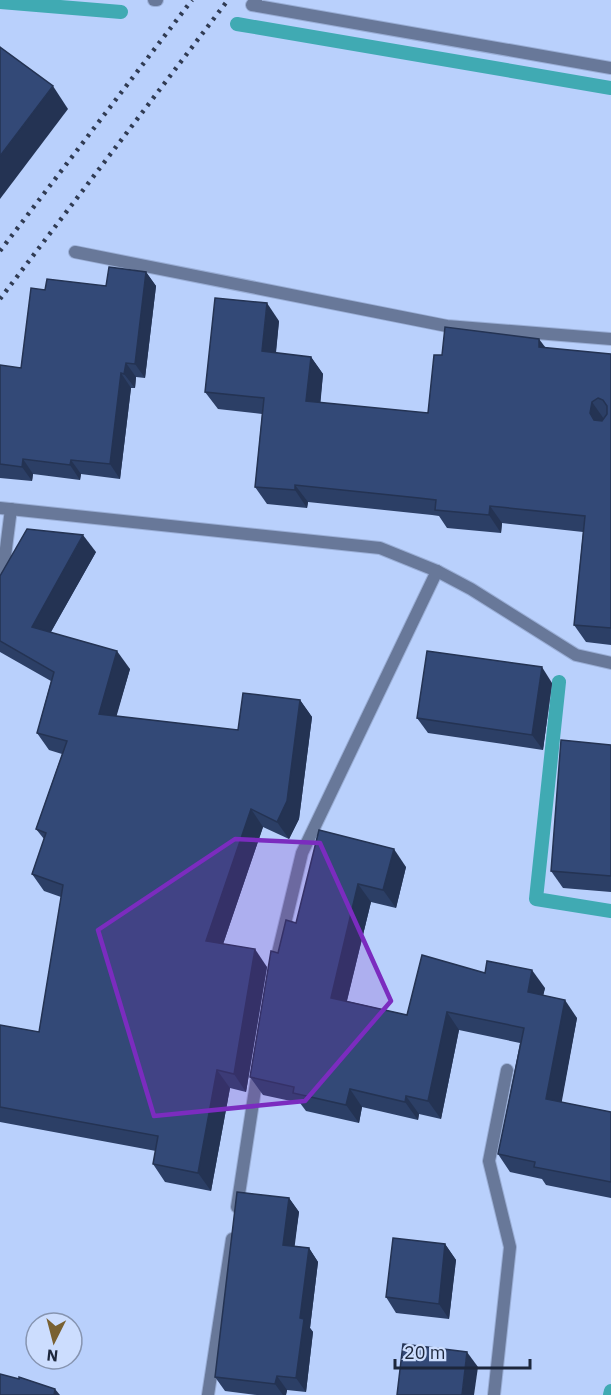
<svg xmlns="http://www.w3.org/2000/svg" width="611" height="1395" font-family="'IBM Plex Sans',sans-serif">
<rect width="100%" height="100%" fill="#b9d0fc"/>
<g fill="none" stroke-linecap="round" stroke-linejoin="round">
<g stroke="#40aab3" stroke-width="14">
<path d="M0,2L121,12"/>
<path d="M237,24L611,88"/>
<path d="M559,682L536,899L611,911"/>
<path d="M610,1395L611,1391"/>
</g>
<defs>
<path id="service" d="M494,1395L510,1247L489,1161L507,1070"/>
<g id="minor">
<path d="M154,0H157"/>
<path d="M256,0L252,5L611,68"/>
<path d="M75,252L447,326L611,339"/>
<path d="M0,508L380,548L437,571L471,589L576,655L611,663"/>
<path d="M0,571L4,564L11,509"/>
<path d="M276,961L302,853L437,571"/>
<path d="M237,1207L258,1070"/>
<path d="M208,1395L232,1239"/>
</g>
</defs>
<use href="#service" stroke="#9aaed6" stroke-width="14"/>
<use href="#minor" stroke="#9aaed6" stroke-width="14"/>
<use href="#service" stroke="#687899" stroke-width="12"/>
<use href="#minor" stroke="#687899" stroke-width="12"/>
<g stroke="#303b53" stroke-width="4.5" stroke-dasharray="3 6" stroke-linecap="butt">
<path d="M0,251L192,0"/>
<path d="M0,299L228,0"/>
</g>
</g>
<g fill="#2c3f66">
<path d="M146,272L156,286L145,378L136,377L135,388H131L120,479L81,474L80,480L33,474L32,481L0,478V365L21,368L45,290L106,286Z"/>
<path d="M279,321L276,353L311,357L323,374L320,403L428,413L442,355L546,348L611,354V645L586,642L574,625L583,532L502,523L501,533L447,528L439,516L432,515L308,502L307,508L267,504L255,487L262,414L218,409L205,392Z"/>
<path d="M96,552L51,632L130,669L116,716L238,730L300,700L312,717L299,819L289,839L263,827L223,944L267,967L246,1092L230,1088L211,1191L165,1182L153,1164L156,1151L0,1122V1025L39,1032L61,897L44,891L32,874L44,839L36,829L62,754L49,750L37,733L51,681L0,652V576Z"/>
<path d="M552,683L543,750L428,733L417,718Z"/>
<path d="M611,745V892L563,888L551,871Z"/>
<path d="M319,830L406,867L396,908L371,902L347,1001L407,1015L485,973L545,988L543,995L577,1018L561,1102L611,1112V1198L546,1185L542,1179L510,1172L498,1154L520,1043L459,1030L441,1119L419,1114L418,1120L362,1107L359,1123L306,1111L300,1103L263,1095L250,1077L278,953L296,923Z"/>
<path d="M289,1198L299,1212L294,1246L309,1248L318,1262L310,1328L313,1332L306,1392L287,1390L286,1395H257L225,1391L215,1377Z"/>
<path d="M445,1244L456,1260L449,1319L396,1313L386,1297Z"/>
</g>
<g fill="#243353">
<path d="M53,86L68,109L0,199V156Z"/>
<path d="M146,272L156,286L145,378L135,364Z"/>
<path d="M267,303L279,321L274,369L262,351Z"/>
<path d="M539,339L552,356L539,347Z"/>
<path d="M311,357L323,374L319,419L306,401Z"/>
<path d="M126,363L136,377L135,388L124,374Z"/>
<path d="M121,373L131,388L120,479L110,464Z"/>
<path d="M592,402L604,419L606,438L590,413Z"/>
<path d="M23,459L33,474L32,481L22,467Z"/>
<path d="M71,460L81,474L80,480L70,465Z"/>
<path d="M295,485L308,502L307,508L295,490Z"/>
<path d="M490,506L502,523L501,533L489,515Z"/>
<path d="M83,535L96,552L44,644L32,627Z"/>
<path d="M117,651L130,669L112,732L99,714Z"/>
<path d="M542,667L552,683L543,750L532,735Z"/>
<path d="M300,700L312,717L299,819L289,839L277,822Z"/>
<path d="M251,809L263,827L218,959L206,941Z"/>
<path d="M394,849L406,867L396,908L383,890Z"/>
<path d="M358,884L371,902L343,1016L331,998Z"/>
<path d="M255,949L267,967L246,1092L234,1074Z"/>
<path d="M532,970L545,988L540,1010L528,992Z"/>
<path d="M565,1000L577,1018L559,1117L546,1099Z"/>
<path d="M447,1012L459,1030L441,1119L428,1101Z"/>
<path d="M217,1070L230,1088L211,1191L198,1173Z"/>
<path d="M350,1089L362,1107L359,1123L346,1105Z"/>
<path d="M406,1096L419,1114L418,1120L405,1102Z"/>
<path d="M289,1198L299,1212L293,1259L283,1245Z"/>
<path d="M445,1244L456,1260L449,1319L439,1304Z"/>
<path d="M309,1248L318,1262L310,1328L313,1332L306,1392L296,1378L300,1318Z"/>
<path d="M467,1352L478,1367L474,1395H462Z"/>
<path d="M277,1376L287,1390L286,1395H283L275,1384Z"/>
<path d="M55,1389L60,1395H54Z"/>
</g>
<g fill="#334977" stroke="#243353" stroke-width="1.5" fill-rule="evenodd">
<path d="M0,47L53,86L0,156Z"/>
<path d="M109,267L146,272L135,364L126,363L124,374L121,373L110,464L71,460L70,465L23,459L22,467L0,464V365L21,368L31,288L45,290L47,279L106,286Z"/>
<path d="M215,298L267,303L262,351L311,357L306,401L428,413L434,355H442L445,327L539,339V347L611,354V628L574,625L585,516L490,506L489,515L435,510L436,500L419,498L295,485V490L255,487L264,398L205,392ZM598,398L603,400L607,406V414L602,421L594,420L590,413L592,402Z"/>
<path d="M27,529L83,535L32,627L117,651L99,714L238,730L243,693L300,700L287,801L277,822L251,809L206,941L255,949L234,1074L217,1070L198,1173L153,1164L158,1136L0,1107V1025L39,1032L63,885L32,874L46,833L36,829L67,741L37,733L54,672L0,641V576Z"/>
<path d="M427,651L542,667L532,735L417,718Z"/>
<path d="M561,740L611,745V876L551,871Z"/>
<path d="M319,830L394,849L383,890L358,884L331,998L407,1015L422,955L485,973L487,961L532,970L528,992L565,1000L546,1099L611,1112V1182L534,1167L535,1162L498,1154L524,1028L447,1012L428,1101L406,1096L405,1102L350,1089L346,1105L293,1093L294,1087L250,1077L271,951L278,953L286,920L296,923Z"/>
<path d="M237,1192L289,1198L283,1245L309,1248L300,1318L304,1319L296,1378L277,1376L275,1384L215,1377Z"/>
<path d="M393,1238L445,1244L439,1304L386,1297Z"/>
<path d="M403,1344L467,1352L462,1395H397Z"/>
<path d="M0,1374L19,1379V1377L55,1389L54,1395H0Z"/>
</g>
<path fill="#7b2cbf" fill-opacity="0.2" stroke="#7b2cbf" stroke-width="4.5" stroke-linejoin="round" d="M235,839L320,843L391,1001L305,1101L154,1116L98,930Z"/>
<g transform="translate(54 1341) rotate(186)"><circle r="28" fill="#ccddfe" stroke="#8694b0" stroke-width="1.5"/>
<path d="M0-4.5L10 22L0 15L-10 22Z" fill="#796132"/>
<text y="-9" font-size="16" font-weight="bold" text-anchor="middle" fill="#1d273c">N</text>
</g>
<path d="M395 1359v9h135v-9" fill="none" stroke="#1d273c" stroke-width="3"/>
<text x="404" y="1359" font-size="18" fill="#1d273c" stroke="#ccddfe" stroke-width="4.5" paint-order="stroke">20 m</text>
</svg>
